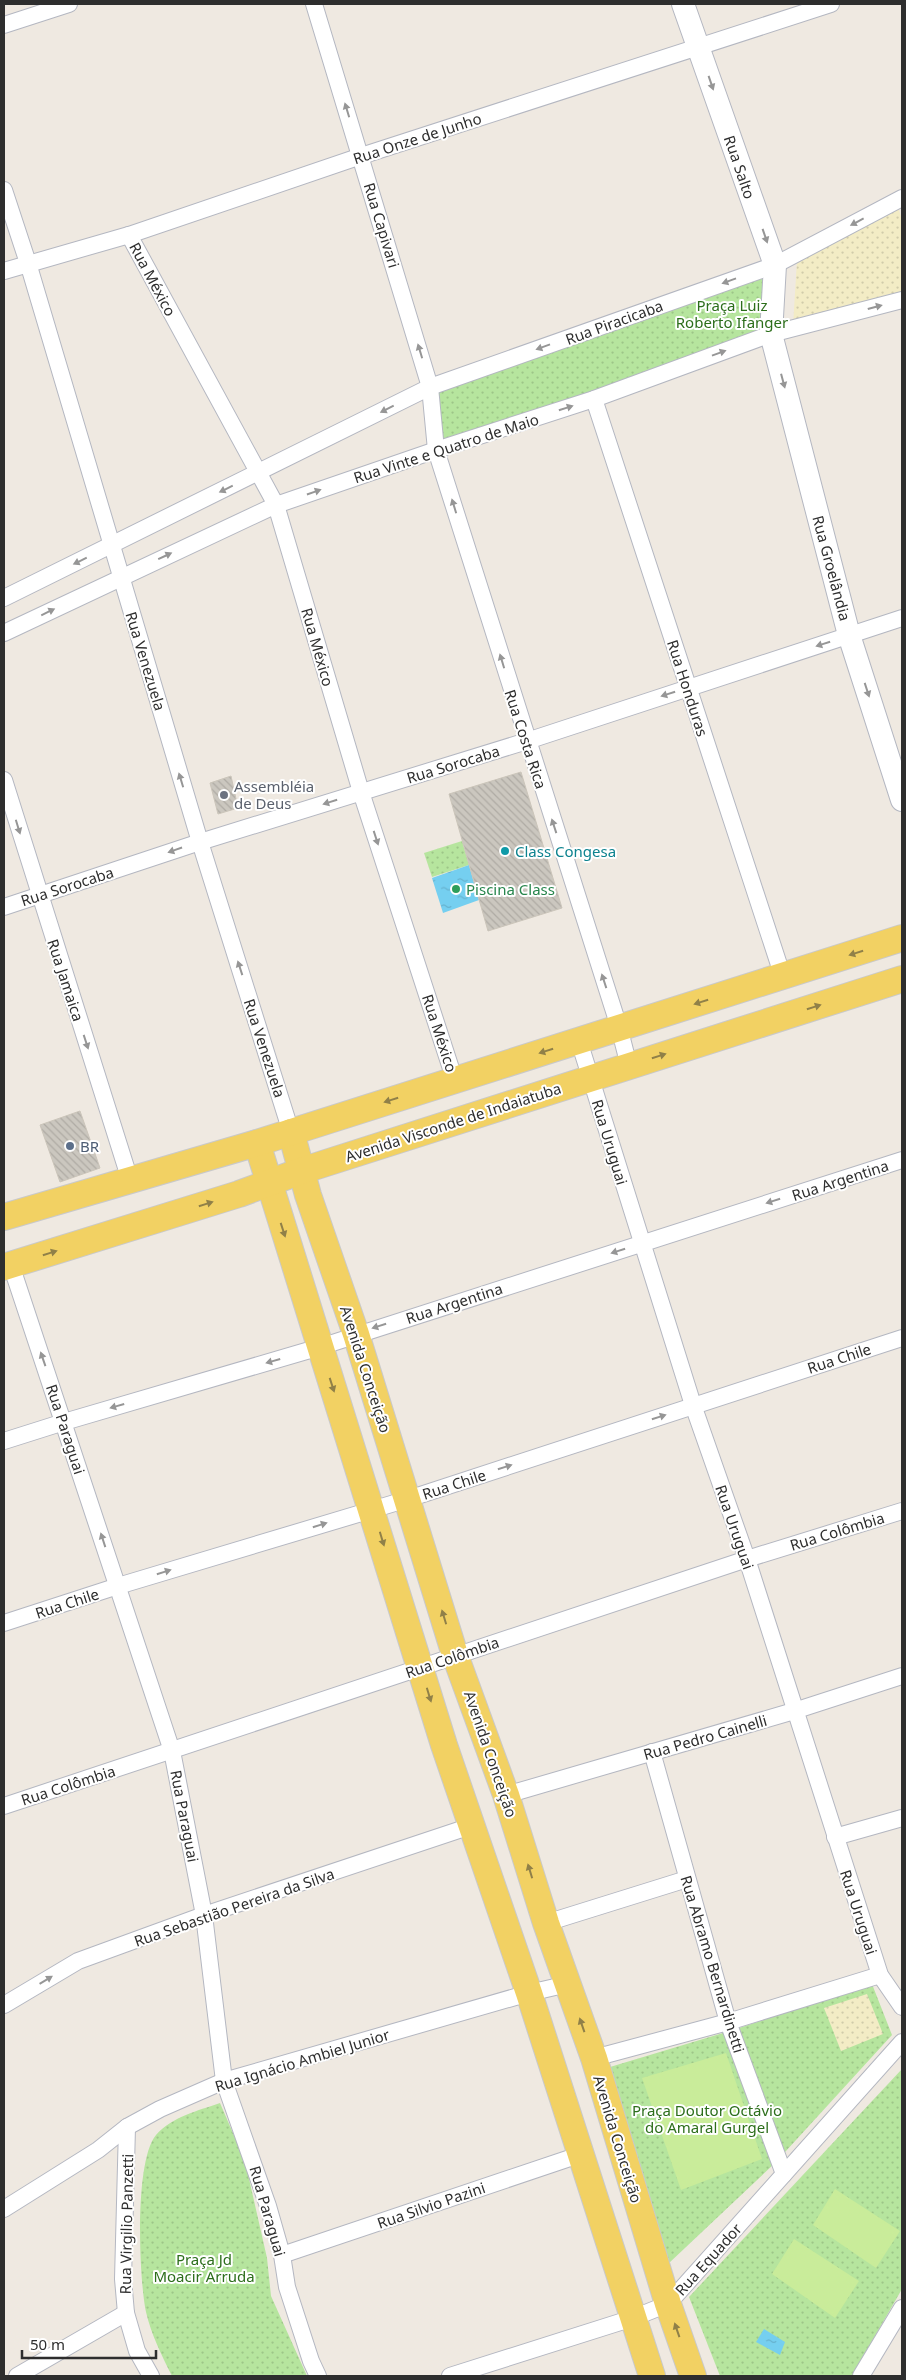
<svg xmlns="http://www.w3.org/2000/svg" width="906" height="2380" font-family="'Noto Sans',sans-serif">
<defs>
<pattern id="grass-dots" width="8" height="8" patternUnits="userSpaceOnUse" patternTransform="scale(1.25)"><rect width="8" height="8" fill="#b6e59e"/><path d="M2 2h.1M6 6h.1" fill="none" stroke="#9dc588" stroke-width="1.8" stroke-linecap="round"/></pattern>
<pattern id="sand-dots" width="8" height="8" patternUnits="userSpaceOnUse" patternTransform="scale(1.25)"><rect width="8" height="8" fill="#f3ecc5"/><path d="M2 2h.1M6 6h.1" fill="none" stroke="#d1cbaa" stroke-width="1.8" stroke-linecap="round"/></pattern>
<pattern id="water-ripples" width="26" height="14" patternUnits="userSpaceOnUse" patternTransform="scale(1.25)"><rect width="26" height="14" fill="#75cff0"/><path d="M2 4q2-2 4 0t4 0M15 11q2-2 4 0t4 0" fill="none" stroke="#66b2ce"/></pattern>
<pattern id="building-back-hatch" width="6" height="6" patternUnits="userSpaceOnUse" patternTransform="scale(1.25)"><rect width="6" height="6" fill="#cbc7bf"/><path d="M-1 5l2 2M0 0l6 6M5-1l2 2" fill="none" stroke="#afaba4"/></pattern>
</defs>
<rect width="100%" height="100%" fill="#efe9e1"/>
<g fill="url(#grass-dots)">
<path d="M775,265L771,334L436,450L430,387Z"/>
<path d="M462,841L469,865L432,877L424,853Z"/>
<path d="M872,1984L892,2035L775,2163L668,2264L610,2067L733,2030Z"/>
<path d="M902,2069V2289L852,2376H720L689,2297Z"/>
<path d="M220,2103L245,2161L267,2258L271,2296L307,2376H172C162,2356 151,2334 146,2312C139,2279 134,2161 156,2135C172,2117 197,2111 220,2103Z"/>
</g>
<g fill="url(#sand-dots)">
<path d="M898,207L902,220V295L793,326L797,260Z"/>
<path d="M867,1994L883,2034L841,2051L824,2008Z"/>
</g>
<g fill="#c9ec9a">
<path d="M726,2053L762,2159L681,2190L642,2078Z"/>
<path d="M835,2189L900,2231L876,2268L813,2225Z"/>
<path d="M794,2239L859,2281L835,2318L772,2274Z"/>
</g>
<g fill="url(#water-ripples)">
<path d="M469,865L479,900L443,913L432,878Z"/>
<path d="M764,2329L785,2342L780,2355L756,2342Z"/>
</g>
<g fill="url(#building-back-hatch)" stroke="#cbc5ba">
<path d="M521,772L562,908L488,931L449,794Z"/>
<path d="M231,776L238,808L218,814L210,783Z"/>
<path d="M80,1111L100,1168L60,1182L40,1125Z"/>
</g>
<g fill="none" stroke-linecap="round" stroke-linejoin="round">
<defs>
<g id="street">
<path d="M314,4L430,387L436,450L619,1027L629,1066"/>
<path d="M4,25L69,4"/>
<path d="M4,190L28,263L200,842L291,1132"/>
<path d="M129,235L276,505L361,792L455,1081"/>
<path d="M4,271L129,235L361,156L831,4"/>
<path d="M594,399L783,977"/>
<path d="M4,598L430,387L775,265L902,198"/>
<path d="M4,633L276,505L436,450L594,399L771,334L902,300"/>
<path d="M4,780L130,1180"/>
<path d="M4,907L200,842L527,741L902,618"/>
<path d="M579,1041L693,1405L747,1559L880,1975L902,2007"/>
<path d="M11,1265L172,1751L204,1915L224,2081L268,2206L282,2255L287,2287L311,2361L318,2376"/>
<path d="M4,1441L64,1422L320,1347L902,1160"/>
<path d="M4,1623L118,1586L408,1499L902,1338"/>
<path d="M652,1752L728,2022L784,2174"/>
<path d="M506,1795L794,1711L902,1676"/>
<path d="M4,1806L747,1559L902,1511"/>
<path d="M835,1837L902,1818"/>
<path d="M546,1923L687,1879"/>
<path d="M4,2005L78,1961L204,1915L471,1826"/>
<path d="M594,2058L728,2022L880,1975"/>
<path d="M127,2127L123,2279L126,2313L137,2351L151,2376"/>
<path d="M4,2209L98,2150L127,2127L160,2109L224,2081L529,1993L568,1984"/>
<path d="M282,2255L579,2155"/>
<path d="M17,2376L126,2313"/>
<path d="M450,2376L633,2318L668,2304L902,2042"/>
<path d="M861,2376L902,2308"/>
</g>
<path id="secondary" d="M683,4L775,265L771,334L849,635L902,800"/>
<g id="primary">
<path d="M291,1132L308,1195L356,1334L455,1655L506,1795L546,1923L594,2058L668,2304L693,2376"/>
<path d="M257,1143L444,1745L529,1993L652,2376"/>
<path d="M4,1217L257,1143L902,938"/>
<path d="M4,1267L239,1194L301,1171L902,979"/>
</g>
</defs>
<use href="#street" stroke="#b4b7c1" stroke-width="18"/>
<use href="#secondary" stroke="#b4b7c1" stroke-width="24"/>
<use href="#primary" stroke="#c9c9c9" stroke-width="28"/>
<use href="#street" stroke="#fff" stroke-width="16"/>
<use href="#secondary" stroke="#fff" stroke-width="22"/>
<use href="#primary" stroke="#f2d163" stroke-width="26"/>
</g>
<defs><path id="oneway-solid" d="M-6-.8H1V-3.2L6.5 0L1 3.2V.8H-6Z" transform="scale(1.25)"/></defs>
<g fill="#969696">
<use href="#oneway-solid" transform="translate(711 83) rotate(71)"/>
<use href="#oneway-solid" transform="translate(347 110) rotate(-107)"/>
<use href="#oneway-solid" transform="translate(857 222) rotate(152)"/>
<use href="#oneway-solid" transform="translate(765 236) rotate(71)"/>
<use href="#oneway-solid" transform="translate(729 281) rotate(160)"/>
<use href="#oneway-solid" transform="translate(875 307) rotate(-15)"/>
<use href="#oneway-solid" transform="translate(543 347) rotate(160)"/>
<use href="#oneway-solid" transform="translate(420 351) rotate(-107)"/>
<use href="#oneway-solid" transform="translate(719 353) rotate(-20)"/>
<use href="#oneway-solid" transform="translate(783 381) rotate(75)"/>
<use href="#oneway-solid" transform="translate(566 408) rotate(-18)"/>
<use href="#oneway-solid" transform="translate(387 409) rotate(153)"/>
<use href="#oneway-solid" transform="translate(226 489) rotate(154)"/>
<use href="#oneway-solid" transform="translate(314 492) rotate(-19)"/>
<use href="#oneway-solid" transform="translate(454 506) rotate(-107)"/>
<use href="#oneway-solid" transform="translate(165 556) rotate(-25)"/>
<use href="#oneway-solid" transform="translate(80 561) rotate(154)"/>
<use href="#oneway-solid" transform="translate(48 612) rotate(-26)"/>
<use href="#oneway-solid" transform="translate(823 644) rotate(162)"/>
<use href="#oneway-solid" transform="translate(502 661) rotate(-107)"/>
<use href="#oneway-solid" transform="translate(867 690) rotate(72)"/>
<use href="#oneway-solid" transform="translate(668 694) rotate(162)"/>
<use href="#oneway-solid" transform="translate(181 780) rotate(-107)"/>
<use href="#oneway-solid" transform="translate(330 802) rotate(163)"/>
<use href="#oneway-solid" transform="translate(554 826) rotate(-108)"/>
<use href="#oneway-solid" transform="translate(18 827) rotate(73)"/>
<use href="#oneway-solid" transform="translate(376 838) rotate(72)"/>
<use href="#oneway-solid" transform="translate(175 850) rotate(161)"/>
<use href="#oneway-solid" transform="translate(240 968) rotate(-108)"/>
<use href="#oneway-solid" transform="translate(604 981) rotate(-108)"/>
<use href="#oneway-solid" transform="translate(86 1042) rotate(72)"/>
<use href="#oneway-solid" transform="translate(773 1201) rotate(162)"/>
<use href="#oneway-solid" transform="translate(618 1251) rotate(162)"/>
<use href="#oneway-solid" transform="translate(379 1326) rotate(162)"/>
<use href="#oneway-solid" transform="translate(43 1359) rotate(-109)"/>
<use href="#oneway-solid" transform="translate(273 1361) rotate(164)"/>
<use href="#oneway-solid" transform="translate(117 1406) rotate(164)"/>
<use href="#oneway-solid" transform="translate(659 1417) rotate(-18)"/>
<use href="#oneway-solid" transform="translate(505 1467) rotate(-18)"/>
<use href="#oneway-solid" transform="translate(320 1525) rotate(-17)"/>
<use href="#oneway-solid" transform="translate(103 1540) rotate(-108)"/>
<use href="#oneway-solid" transform="translate(164 1572) rotate(-17)"/>
<use href="#oneway-solid" transform="translate(46 1980) rotate(-31)"/>
</g>
<g fill="#908048">
<use href="#oneway-solid" transform="translate(856 953) rotate(162)"/>
<use href="#oneway-solid" transform="translate(701 1002) rotate(163)"/>
<use href="#oneway-solid" transform="translate(814 1007) rotate(-18)"/>
<use href="#oneway-solid" transform="translate(546 1051) rotate(162)"/>
<use href="#oneway-solid" transform="translate(659 1056) rotate(-18)"/>
<use href="#oneway-solid" transform="translate(391 1100) rotate(163)"/>
<use href="#oneway-solid" transform="translate(206 1204) rotate(-17)"/>
<use href="#oneway-solid" transform="translate(283 1230) rotate(72)"/>
<use href="#oneway-solid" transform="translate(50 1253) rotate(-17)"/>
<use href="#oneway-solid" transform="translate(332 1385) rotate(72)"/>
<use href="#oneway-solid" transform="translate(382 1539) rotate(73)"/>
<use href="#oneway-solid" transform="translate(444 1617) rotate(-107)"/>
<use href="#oneway-solid" transform="translate(429 1695) rotate(73)"/>
<use href="#oneway-solid" transform="translate(530 1871) rotate(-107)"/>
<use href="#oneway-solid" transform="translate(582 2025) rotate(-109)"/>
<use href="#oneway-solid" transform="translate(677 2330) rotate(-109)"/>
</g>
<circle fill="#6b7280" stroke="#fff" stroke-width="2" cx="224" cy="795" r="5"/>
<circle fill="#0f9aa8" stroke="#fff" stroke-width="2" cx="505" cy="851" r="5"/>
<circle fill="#2e9e5b" stroke="#fff" stroke-width="2" cx="456" cy="889" r="5"/>
<circle fill="#5c6f8a" stroke="#fff" stroke-width="2" cx="70" cy="1146" r="5"/>
<g text-anchor="middle" dominant-baseline="central" stroke-width="4" stroke-linejoin="round" paint-order="stroke">
<g font-size="15" fill="#2e2e2e" stroke="#fff">
<text transform="translate(417 138) rotate(-18)">Rua Onze de Junho</text>
<text transform="translate(740 167) rotate(71)">Rua Salto</text>
<text transform="translate(382 225) rotate(73)">Rua Capivari</text>
<text transform="translate(153 279) rotate(62)">Rua México</text>
<text transform="translate(614 322) rotate(-20)">Rua Piracicaba</text>
<text transform="translate(446 448) rotate(-18)">Rua Vinte e Quatro de Maio</text>
<text transform="translate(832 568) rotate(75)">Rua Groelândia</text>
<text transform="translate(318 647) rotate(74)">Rua México</text>
<text transform="translate(146 661) rotate(73)">Rua Venezuela</text>
<text transform="translate(688 688) rotate(72)">Rua Honduras</text>
<text transform="translate(526 739) rotate(72)">Rua Costa Rica</text>
<text transform="translate(453 764) rotate(-17)">Rua Sorocaba</text>
<text transform="translate(67 886) rotate(-18)">Rua Sorocaba</text>
<text transform="translate(66 980) rotate(72)">Rua Jamaica</text>
<text transform="translate(440 1033) rotate(72)">Rua México</text>
<text transform="translate(265 1048) rotate(72)">Rua Venezuela</text>
<text transform="translate(453 1122) rotate(-18)">Avenida Visconde de Indaiatuba</text>
<text transform="translate(610 1142) rotate(73)">Rua Uruguai</text>
<text transform="translate(840 1180) rotate(-18)">Rua Argentina</text>
<text transform="translate(454 1303) rotate(-18)">Rua Argentina</text>
<text transform="translate(839 1358) rotate(-18)">Rua Chile</text>
<text transform="translate(366 1369) rotate(72)">Avenida Conceição</text>
<text transform="translate(66 1429) rotate(72)">Rua Paraguai</text>
<text transform="translate(454 1484) rotate(-18)">Rua Chile</text>
<text transform="translate(735 1527) rotate(71)">Rua Uruguai</text>
<text transform="translate(837 1531) rotate(-17)">Rua Colômbia</text>
<text transform="translate(67 1603) rotate(-18)">Rua Chile</text>
<text transform="translate(452 1657) rotate(-19)">Rua Colômbia</text>
<text transform="translate(705 1737) rotate(-16)">Rua Pedro Cainelli</text>
<text transform="translate(491 1754) rotate(71)">Avenida Conceição</text>
<text transform="translate(68 1785) rotate(-18)">Rua Colômbia</text>
<text transform="translate(185 1816) rotate(79)">Rua Paraguai</text>
<text transform="translate(234 1907) rotate(-19)">Rua Sebastião Pereira da Silva</text>
<text transform="translate(859 1912) rotate(72)">Rua Uruguai</text>
<text transform="translate(713 1964) rotate(73)">Rua Abramo Bernardinetti</text>
<text transform="translate(302 2060) rotate(-17)">Rua Ignácio Ambiel Junior</text>
<text transform="translate(618 2139) rotate(73)">Avenida Conceição</text>
<text transform="translate(431 2205) rotate(-19)">Rua Silvio Pazini</text>
<text transform="translate(268 2211) rotate(74)">Rua Paraguai</text>
<text transform="translate(126 2224) rotate(-89)">Rua Virgilio Panzetti</text>
<text transform="translate(708 2259) rotate(-48)">Rua Equador</text>
</g>
<g font-size="15" fill="#2c6e1b" stroke="#fff">
<text x="732" y="305">Praça Luiz<tspan x="732" dy="17">Roberto Ifanger</tspan></text>
<text x="707" y="2110">Praça Doutor Octávio<tspan x="707" dy="17">do Amaral Gurgel</tspan></text>
<text x="204" y="2259">Praça Jd<tspan x="204" dy="17">Moacir Arruda</tspan></text>
</g>
<g font-size="15" fill="#5b616d" stroke="#fff" text-anchor="start">
<text x="234" y="786">Assembléia<tspan x="234" dy="17">de Deus</tspan></text>
</g>
<g font-size="15" fill="#0d838f" stroke="#fff" text-anchor="start">
<text x="515" y="851">Class Congesa</text>
</g>
<g font-size="15" fill="#27864d" stroke="#fff" text-anchor="start">
<text x="466" y="889">Piscina Class</text>
</g>
<g font-size="15" fill="#4e5e75" stroke="#fff" text-anchor="start">
<text x="80" y="1146">BR</text>
</g>
</g>
<rect width="906" height="2380" fill="none" stroke="#2e2e2e" stroke-width="10"/>
<path d="M22 2350v8h134v-8" fill="none" stroke="#2e2e2e" stroke-width="2.5"/>
<text x="30" y="2350" font-size="15" fill="#2e2e2e" stroke="#ffffff" stroke-width="4" paint-order="stroke">50 m</text>
</svg>
